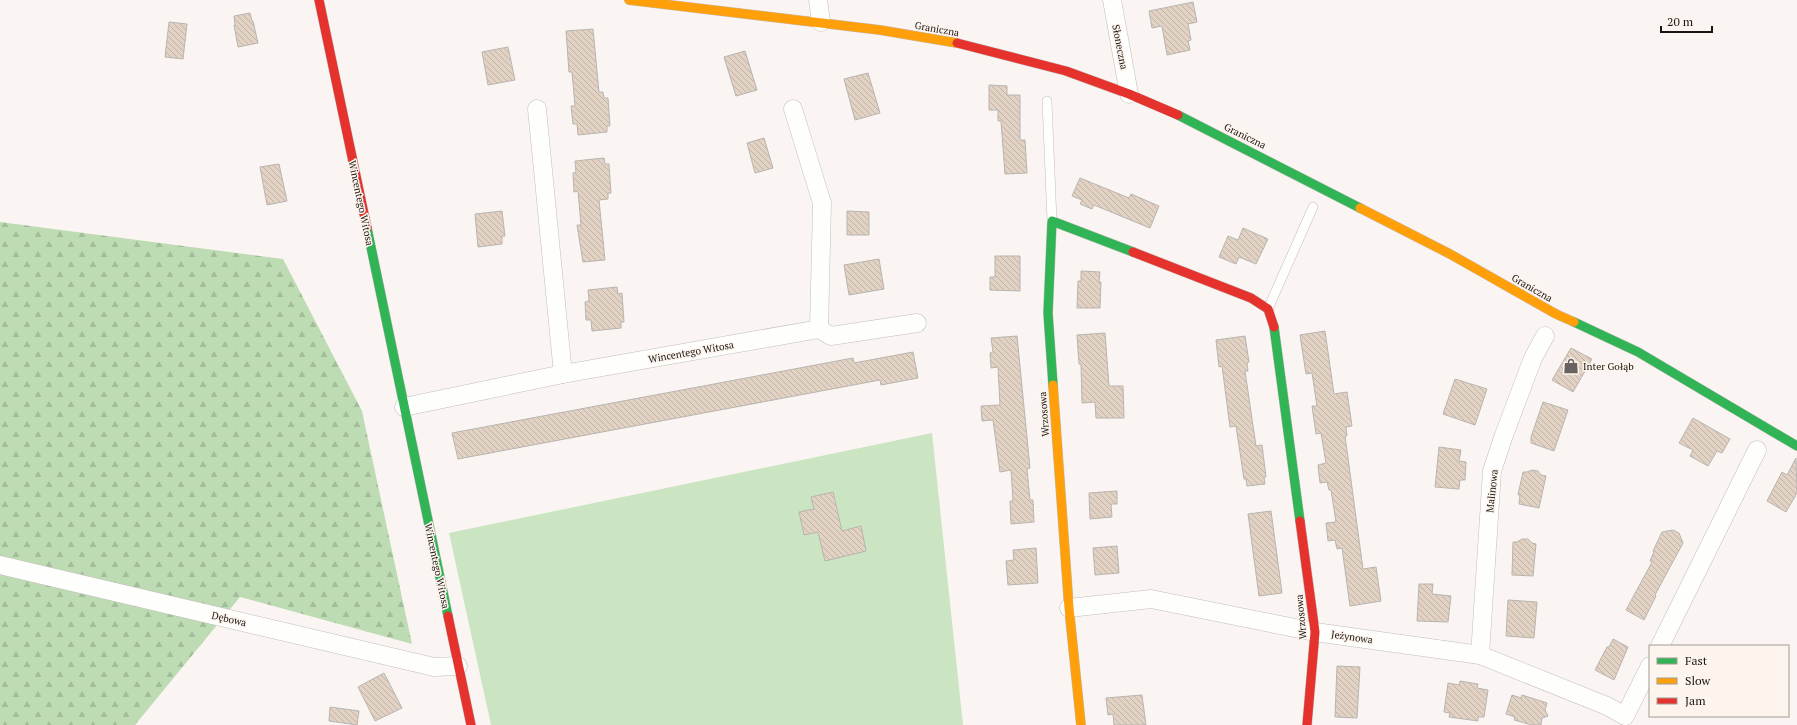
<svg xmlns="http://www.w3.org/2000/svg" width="1797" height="725" font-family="'PT Serif',serif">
<defs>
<pattern id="forest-firs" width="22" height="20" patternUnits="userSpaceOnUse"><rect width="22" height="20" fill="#bedcb4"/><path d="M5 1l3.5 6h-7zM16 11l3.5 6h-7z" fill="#a3bc9a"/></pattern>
<pattern id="building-back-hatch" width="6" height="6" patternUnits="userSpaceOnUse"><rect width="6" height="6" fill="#e2d2c4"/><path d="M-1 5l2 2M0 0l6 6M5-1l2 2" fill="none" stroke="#c1b3a7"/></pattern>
</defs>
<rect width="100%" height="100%" fill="#faf5f2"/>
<path fill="#cbe5c2" d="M932,433L963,725H491L449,533Z"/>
<path fill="url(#forest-firs)" d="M0,222L283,259L362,411L412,644L240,597L135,725H0Z"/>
<g fill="url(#building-back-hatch)" stroke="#b8b4b0">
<path d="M1193,2L1197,22L1188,24L1191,40L1188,41L1190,50L1167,55L1162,26L1152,28L1149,11Z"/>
<path d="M250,13L252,21H253L258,43L238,47L234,25H235L234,16Z"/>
<path d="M169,22L187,24L183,59L165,57Z"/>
<path d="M593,29L599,92H603L604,98H608L610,126H607V132L578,135L577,124H573L571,106H575L572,72H569L566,31Z"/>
<path d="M508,47L515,80L488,85L482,52Z"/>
<path d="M745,51L757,90L736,96L724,57Z"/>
<path d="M868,73L880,113L855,120L844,79Z"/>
<path d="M989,85L1007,86V95H1020V140H1025L1027,173L1005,174L1001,121H998V110H989Z"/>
<path d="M764,138L773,168L755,173L747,143Z"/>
<path d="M604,158L605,164H609L611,193H608V199L599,200L605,260L583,262L577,225H581L578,191L574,192L573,173L576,172L575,161Z"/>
<path d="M279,164L287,201L267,205L260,167Z"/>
<path d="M1080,178L1129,198L1131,194L1159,206L1150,228L1094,205L1092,209L1080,204L1082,200L1072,196Z"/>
<path d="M502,211L505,236H502V244L478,247L475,214Z"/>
<path d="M847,211L869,212V235H847Z"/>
<path d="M1243,228L1268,239L1256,264L1239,257L1236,264L1219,257L1228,236L1238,240Z"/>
<path d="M995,256H1020V291L990,290V277H995Z"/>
<path d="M879,259L884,289L849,295L844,265Z"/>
<path d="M1081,271L1100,272L1099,282H1101L1100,308H1077L1078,281H1081Z"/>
<path d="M617,287L618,294L622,293L624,322H621V328L592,331L591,320H586L585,302L589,301L588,290Z"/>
<path d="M1325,331L1334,394L1347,392L1352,426L1346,427L1347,436H1345L1363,569L1376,567L1381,601L1350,606L1342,548L1337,549L1335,540L1328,541L1326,523L1336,522L1331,490H1329L1327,482L1320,483L1318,465L1326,463L1321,433L1316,434L1312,406H1317L1312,373L1306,374L1300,335Z"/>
<path d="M1105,333L1109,386H1123L1124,418H1096L1095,402L1082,403L1081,364H1079L1077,335Z"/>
<path d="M1017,336L1030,468L1027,469L1030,500H1033L1034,522L1011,524L1010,501H1013L1011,470L1000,472L993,420L982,421L981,406L1000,405L998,367L991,368L990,353L993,352L991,338Z"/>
<path d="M1245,336L1249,362L1247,363L1248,371H1245L1256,446L1262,445L1266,477H1264L1265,484L1247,486L1246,479H1244L1236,426L1230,427L1222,366L1219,367L1216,340Z"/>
<path d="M1571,348L1592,359L1573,392L1552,380Z"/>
<path d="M913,352L918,378L881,385L880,380L458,459L452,433L853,358L854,363Z"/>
<path d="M1455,379L1487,389L1475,425L1443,414Z"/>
<path d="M1543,402L1568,410L1554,451L1531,443V437Z"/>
<path d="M1693,418L1730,439L1722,453L1717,451L1708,466L1690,456L1693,450L1679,443Z"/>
<path d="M1439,447L1461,450L1459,461L1466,462L1465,480H1460L1459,489L1435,487Z"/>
<path d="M1796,458L1797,493L1786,512L1767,501L1782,472L1787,475Z"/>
<path d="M1532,470L1538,471L1541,475L1546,476L1539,508L1519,504L1520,495H1518L1523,472H1527Z"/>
<path d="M1117,491V504H1111L1112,517L1090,519L1089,493Z"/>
<path d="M833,492L842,531L861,526L866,551L825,561L818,532L804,535L799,512L814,509L811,497Z"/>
<path d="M1271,511L1282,593L1259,596L1248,514Z"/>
<path d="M1673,530L1679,533L1683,543L1655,595L1656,596L1644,620L1626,610L1652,562L1650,561L1654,552L1653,551L1662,532Z"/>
<path d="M1522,539H1528L1532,543L1536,544L1533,576L1512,575L1513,542H1517Z"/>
<path d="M1117,546L1119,573L1095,575L1093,548Z"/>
<path d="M1036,548L1038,583L1008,585L1006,561L1014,560L1013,550Z"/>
<path d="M1419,584H1433L1432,594L1451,596L1448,622L1417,621Z"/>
<path d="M1508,600L1537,602L1534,638L1506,636Z"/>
<path d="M1613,639L1628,647L1614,680L1595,670L1607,647H1609Z"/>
<path d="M1337,666L1360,667L1357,718L1335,717Z"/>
<path d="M384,673L402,708L375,721L358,687Z"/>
<path d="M1460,681L1478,684L1477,688L1488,690L1484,717H1478V721L1449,717L1450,713L1444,712L1448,683L1459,685Z"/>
<path d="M1142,695L1146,725H1114L1113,714L1108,715L1106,698Z"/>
<path d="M1512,695L1521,698L1522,695L1547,703L1545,710L1548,716L1542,718L1541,725H1532L1514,720L1515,717L1506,714Z"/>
<path d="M330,707L359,711L357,725L329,721Z"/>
</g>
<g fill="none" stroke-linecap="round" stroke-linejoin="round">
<defs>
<g id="lane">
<path d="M1047,101L1052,221"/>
<path d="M1268,309L1313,207"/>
</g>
<g id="street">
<path d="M818,0L821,22"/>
<path d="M1112,0L1129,94"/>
<path d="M537,109L563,374"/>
<path d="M793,109L822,203L819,329"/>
<path d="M404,407L563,374L819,329L831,336L917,323"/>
<path d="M0,565L434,667L458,666"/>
<path d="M1069,608L1151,599L1315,632L1480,655L1607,706L1625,716L1650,666"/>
<path d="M1660,646L1757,450"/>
<path d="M1480,655L1492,471L1504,435L1533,358L1545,336"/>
</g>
<g id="fast">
<path d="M1178,115L1360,208"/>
<path d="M367,228L448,616"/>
<path d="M1574,322L1638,352L1797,446"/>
<path d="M1274,327L1300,521"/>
<path d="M1053,385L1048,313L1052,221L1133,252"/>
</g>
<g id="slow">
<path d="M629,0L880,30L957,43"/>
<path d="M1360,208L1450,254L1556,314L1574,322"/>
<path d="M1053,385L1069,608L1081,725"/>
</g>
<g id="jam">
<path d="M319,0L367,228"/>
<path d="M957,43L1066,71L1129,94L1178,115"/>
<path d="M1133,252L1251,298L1268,309L1274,327"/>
<path d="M1300,521L1315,632L1307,725"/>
<path d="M448,616L471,725"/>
</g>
</defs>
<use href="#lane" stroke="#c2bdba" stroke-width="10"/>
<use href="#street" stroke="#c2bdba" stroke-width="19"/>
<use href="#fast" stroke="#c2bdba" stroke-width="10"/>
<use href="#slow" stroke="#c2bdba" stroke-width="10"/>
<use href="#jam" stroke="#c2bdba" stroke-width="10"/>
<use href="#lane" stroke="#fefefd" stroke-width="9"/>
<use href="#street" stroke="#fefefd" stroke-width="18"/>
<use href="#fast" stroke="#30b455" stroke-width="9"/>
<use href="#slow" stroke="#ff9f0a" stroke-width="9"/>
<use href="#jam" stroke="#e5322d" stroke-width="9"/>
</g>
<defs>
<symbol id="shop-bare" viewBox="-9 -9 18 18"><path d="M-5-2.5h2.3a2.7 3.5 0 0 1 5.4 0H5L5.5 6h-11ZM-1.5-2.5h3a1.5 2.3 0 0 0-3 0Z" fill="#686360" stroke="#fdf4ee" stroke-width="2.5" paint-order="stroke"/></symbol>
</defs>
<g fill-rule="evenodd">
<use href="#shop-bare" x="1560" y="355" width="22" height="22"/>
</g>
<g text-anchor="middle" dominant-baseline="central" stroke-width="3" stroke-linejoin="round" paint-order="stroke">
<g font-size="10" fill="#1a1511" stroke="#fdf4ee">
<text transform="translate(937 29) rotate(10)">Graniczna</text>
<text transform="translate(1120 47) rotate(79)">Słoneczna</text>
<text transform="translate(1245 136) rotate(26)">Graniczna</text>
<text transform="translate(361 203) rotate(78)">Wincentego Witosa</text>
<text transform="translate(1532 288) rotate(30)">Graniczna</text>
<text transform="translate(691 352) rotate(-10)">Wincentego Witosa</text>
<text transform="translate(1044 414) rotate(-94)">Wrzosowa</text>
<text transform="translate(1492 491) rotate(-84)">Malinowa</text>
<text transform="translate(437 566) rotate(78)">Wincentego Witosa</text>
<text transform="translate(1301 617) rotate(-95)">Wrzosowa</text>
<text transform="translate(229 619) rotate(13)">Dębowa</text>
<text transform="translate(1352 637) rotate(8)">Jeżynowa</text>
</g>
<g font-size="10" fill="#1a1511" stroke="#fdf4ee" text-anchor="start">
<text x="1583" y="366">Inter Gołąb</text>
</g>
</g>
<rect x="1649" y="645" width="140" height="72" fill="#fdf4ee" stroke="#a29b96"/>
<rect x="1657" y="658" width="20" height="6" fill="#30b455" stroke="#a29b96"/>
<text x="1685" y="665" font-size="12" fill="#1a1511">Fast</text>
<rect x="1657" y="678" width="20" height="6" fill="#ff9f0a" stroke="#a29b96"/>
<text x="1685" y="685" font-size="12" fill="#1a1511">Slow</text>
<rect x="1657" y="698" width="20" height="6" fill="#e5322d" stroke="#a29b96"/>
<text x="1685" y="705" font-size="12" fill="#1a1511">Jam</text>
<path d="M1661 26v6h51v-6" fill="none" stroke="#1a1511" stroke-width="2"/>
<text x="1667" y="26" font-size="12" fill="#1a1511" stroke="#fdf4ee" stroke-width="3" paint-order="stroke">20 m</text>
</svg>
